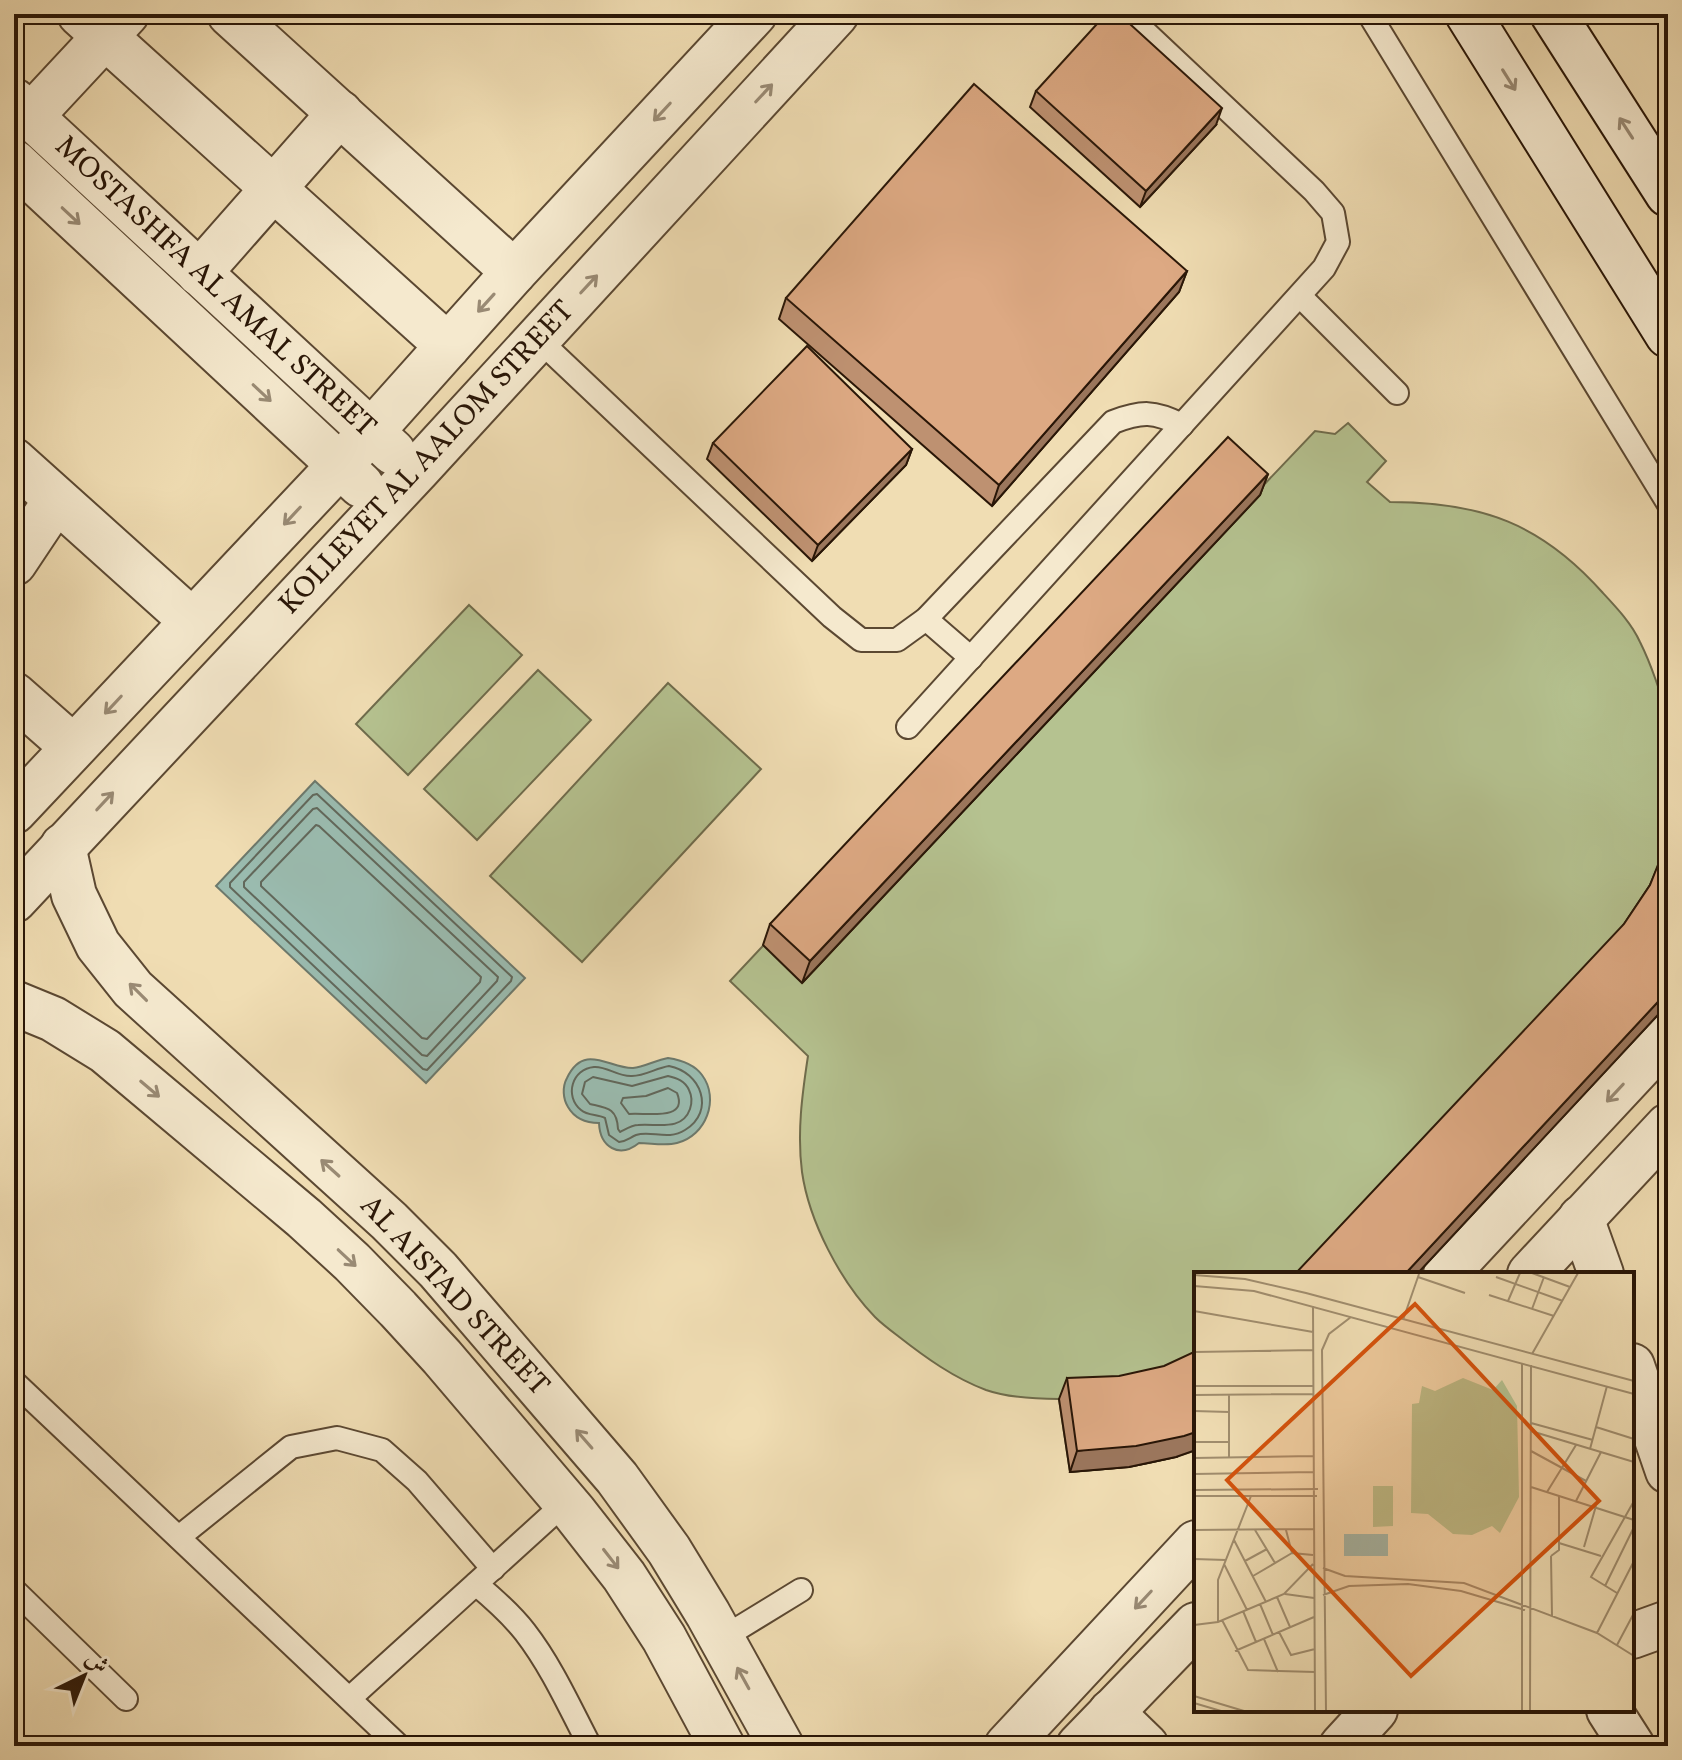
<svg xmlns="http://www.w3.org/2000/svg" width="1682" height="1760" font-family="Vollkorn,Amiri,serif">
<rect width="100%" height="100%" fill="#f0ddb3"/>
<filter id="stains"><feTurbulence type="fractalNoise" baseFrequency=".0025" numOctaves="4"/><feColorMatrix values="0 0 0 0 .2 0 0 0 0 .09 0 0 0 0 .02 0 0 0 .5 -.17"/></filter>
<radialGradient id="worn" r=".72"><stop offset=".6" stop-color="#630" stop-opacity="0"/><stop offset="1" stop-color="#630" stop-opacity=".3"/></radialGradient>
<g fill="#b5c290" stroke="#6f6c4c" stroke-width="2">
<path d="M1348,423L1386,461L1367,482L1390,502C1482,502 1542,524 1603,593C1617,608 1632,624 1640,642C1652,666 1660,692 1668,718V1004L1417,1274H1196V1450C1155,1465 1113,1469 1070,1472L1059,1399C1035,1399 1009,1398 986,1390C954,1378 926,1358 898,1336C890,1330 882,1324 875,1317C840,1281 809,1221 802,1172C797,1133 802,1095 808,1056L730,981L1220,458L1257,492L1315,431L1335,434Z"/>
<path d="M469,605L522,655L408,775L356,724Z"/>
<path d="M538,670L591,720L477,840L424,789Z"/>
<path d="M668,683L761,769L582,962L490,876Z"/>
</g>
<g fill="#9abbaf" stroke="#6d796c" stroke-width="2">
<path d="M315,781L525,978L426,1083L216,886Z"/>
<path d="M668,1058C681,1060 694,1064 702,1075C720,1099 706,1136 677,1143C665,1146 651,1143 639,1143C619,1159 600,1147 599,1123C587,1123 575,1119 568,1107C563,1099 562,1087 567,1078C584,1042 610,1069 633,1068C644,1067 656,1060 668,1058Z"/>
</g>
<g fill="none" stroke-linecap="round" stroke-linejoin="round">
<g stroke="#62685b" stroke-width="2">
<path d="M317,794L512,977L511,981L427,1070L423,1069L230,887V883L313,795Z"/>
<path d="M317,808L498,977L497,981L427,1056L422,1055L244,887V882L313,809Z"/>
<path d="M316,825L319,826L481,977L480,982L427,1039L422,1038L261,886V882Z"/>
<path d="M669,1066C701,1072 716,1111 685,1130C668,1141 651,1130 636,1135C629,1138 627,1141 619,1142L609,1135L605,1118C597,1114 588,1116 581,1110C564,1096 572,1069 594,1067C607,1066 618,1077 632,1076C645,1076 656,1068 669,1066Z"/>
<path d="M668,1076C677,1078 685,1081 689,1090C692,1096 692,1103 690,1109C682,1132 656,1123 638,1125C632,1125 626,1129 620,1132L618,1129C617,1108 607,1108 590,1104L582,1094L585,1082L593,1077L632,1086Z"/>
<path d="M668,1088L677,1093C689,1122 644,1112 629,1114L621,1103L623,1098L646,1096Z"/>
</g>
<defs>
<g id="lane">
<path d="M1369,14L1668,503"/>
<path d="M1300,296L1397,393"/>
<path d="M538,339L832,617L861,640H897L926,619L1113,422C1142,411 1154,411 1182,425"/>
<path d="M926,619L971,658"/>
<path d="M908,727L1324,268L1338,242L1333,213L1314,191L1126,14"/>
<path d="M14,1382L399,1746"/>
<path d="M179,1537L291,1447L337,1438L382,1450L417,1481L493,1569"/>
<path d="M476,1584C494,1599 511,1614 525,1632C552,1667 570,1708 590,1746"/>
<path d="M14,1590L126,1699"/>
<path d="M721,1639L801,1590"/>
<path d="M350,1698L566,1502"/>
</g>
<g id="street">
<path d="M80,14L448,346"/>
<path d="M230,14L514,272"/>
<path d="M14,101L393,452"/>
<path d="M31,116L126,14"/>
<path d="M14,162L361,485"/>
<path d="M199,273L340,113"/>
<path d="M14,461L192,621"/>
<path d="M14,563L56,500"/>
<path d="M14,695L73,747"/>
<path d="M14,811L371,432L514,272L754,14"/>
<path d="M63,846L74,895L98,945L133,989L389,1221L438,1270L617,1478L669,1550L708,1614L781,1746"/>
<path d="M14,900L418,469L836,14"/>
<path d="M14,1003L53,1019L105,1051L304,1218L352,1262L398,1309L442,1357L574,1512L624,1576L664,1638L722,1746"/>
<path d="M1581,1218L1601,1274"/>
<path d="M1446,1274L1668,1036"/>
<path d="M1530,1274L1668,1126"/>
<path d="M1632,1366L1668,1471"/>
<path d="M1632,1636L1668,1623"/>
<path d="M1609,1710L1632,1746"/>
<path d="M1111,1712L1146,1746"/>
<path d="M1007,1746L1196,1543"/>
<path d="M1079,1746L1196,1625"/>
<path d="M1342,1746L1375,1710"/>
</g>
<g id="secondary">
<path d="M1468,14L1668,335"/>
<path d="M1553,14L1668,194"/>
</g>
</defs>
<use href="#lane" stroke="#5b4832" stroke-width="26"/>
<use href="#street" stroke="#5b4832" stroke-width="48"/>
<use href="#secondary" stroke="#291607" stroke-width="48"/>
<use href="#lane" stroke="#f5e9ce" stroke-width="22"/>
<use href="#street" stroke="#f5e9ce" stroke-width="44"/>
<use href="#secondary" stroke="#f5e9ce" stroke-width="44"/>
</g>
<g fill="#be9171" stroke="#291607" stroke-width="2">
<path d="M1036,91L1216,125L1140,207L1030,107Z"/>
<path d="M1187,271L1179,292L992,506L779,319L786,298Z"/>
<path d="M713,443L912,449L906,465L812,561L707,459Z"/>
<path d="M1268,474L1260,495L802,983L763,945L770,924Z"/>
<path d="M1668,824V1004L1417,1274L1624,924L1650,885L1659,864Z"/>
<path d="M1067,1378L1176,1457L1129,1467L1070,1472L1059,1399Z"/>
</g>
<g fill="#9b765c" stroke="#291607" stroke-width="2">
<path d="M1222,108L1216,125L1140,207L1146,191Z"/>
<path d="M1187,271L1179,292L992,506L999,485Z"/>
<path d="M912,449L906,465L812,561L818,545Z"/>
<path d="M1268,474L1260,495L802,983L810,961Z"/>
<path d="M1668,991V1004L1417,1274H1405Z"/>
<path d="M1196,1432V1450L1176,1457L1129,1467L1070,1472L1077,1451Z"/>
</g>
<g fill="#dda983" stroke="#291607" stroke-width="2">
<path d="M1106,14H1119L1222,108L1146,191L1036,91Z"/>
<path d="M974,84L1187,271L999,485L786,298Z"/>
<path d="M807,346L912,449L818,545L713,443Z"/>
<path d="M1228,437L1268,474L810,961L770,924Z"/>
<path d="M1668,836V991L1405,1274H1295L1624,924L1650,885L1665,847Z"/>
<path d="M1196,1351V1432L1184,1436L1136,1446L1077,1451L1067,1378L1119,1376L1164,1366Z"/>
</g>
<defs><path id="oneway-shaft" d="M-6 0H5M1.5-3L5.5 0L1.5 3" fill="none" stroke-width="1.6" stroke-linecap="round" stroke-linejoin="round" transform="scale(2)"/></defs>
<g stroke="#998a74">
<use href="#oneway-shaft" transform="translate(1509 80) rotate(58)"/>
<use href="#oneway-shaft" transform="translate(764 93) rotate(-47)"/>
<use href="#oneway-shaft" transform="translate(662 112) rotate(133)"/>
<use href="#oneway-shaft" transform="translate(1626 128) rotate(-123)"/>
<use href="#oneway-shaft" transform="translate(71 216) rotate(43)"/>
<use href="#oneway-shaft" transform="translate(589 284) rotate(-47)"/>
<use href="#oneway-shaft" transform="translate(486 303) rotate(132)"/>
<use href="#oneway-shaft" transform="translate(262 393) rotate(43)"/>
<use href="#oneway-shaft" transform="translate(292 516) rotate(133)"/>
<use href="#oneway-shaft" transform="translate(113 705) rotate(133)"/>
<use href="#oneway-shaft" transform="translate(105 801) rotate(-47)"/>
<use href="#oneway-shaft" transform="translate(138 992) rotate(-135)"/>
<use href="#oneway-shaft" transform="translate(150 1089) rotate(40)"/>
<use href="#oneway-shaft" transform="translate(1615 1093) rotate(133)"/>
<use href="#oneway-shaft" transform="translate(330 1168) rotate(-138)"/>
<use href="#oneway-shaft" transform="translate(347 1258) rotate(43)"/>
<use href="#oneway-shaft" transform="translate(584 1439) rotate(-131)"/>
<use href="#oneway-shaft" transform="translate(611 1559) rotate(52)"/>
<use href="#oneway-shaft" transform="translate(1143 1600) rotate(133)"/>
<use href="#oneway-shaft" transform="translate(743 1678) rotate(-119)"/>
</g>
<g text-anchor="middle" dominant-baseline="central" stroke-width="6" stroke-linejoin="round" paint-order="stroke">
<g font-size="30" fill="#291607" stroke="#f5e9ce">
<text transform="translate(215 287) rotate(43)">MOSTASHFA AL AMAL STREET</text>
<text transform="translate(427 458) rotate(-47)">KOLLEYET AL AALOM STREET</text>
<text transform="translate(454 1296) rotate(47)">AL AISTAD STREET</text>
</g>
</g>
<g transform="translate(1194 1272)">
<rect width="440" height="440" fill="#f0ddb3"/>
<path d="M269,106L299,118L308,108L323,134L325,225L306,261L298,254L278,263L259,262L234,242L217,241L218,132L225,131L228,114L241,119ZM179,214H199V254L179,255Z" fill="#b5c290"/>
<path d="M150,262H194V284H150Z" fill="#9abbaf"/>
<path fill="none" stroke="#a08d6e" stroke-width="2" d="M338,1L376,15M0,3L51,7L112,21L440,109M224,5L271,21M302,5L369,29M0,14L60,19L440,122M295,23L360,44M314,29L326,1M119,34L121,439M338,37L350,5M0,39L119,60M209,48L225,2M0,80L119,78M338,82L384,1M328,91V439M0,114H119M0,123L119,122M35,123V186M0,139L35,140M337,151L399,168M402,155L440,167M337,159L440,190M0,170H35M396,177L413,114M337,179L392,209M0,186L119,184M0,202L119,200M337,215L440,248M0,218L124,217M353,220L382,173M0,224H123M382,229L407,180M0,258L120,257M61,258L81,291M92,258L98,281L119,283M40,268L72,330M365,271L407,284M390,275L402,234M357,284L365,278V224M357,284L358,344M0,287L32,288M51,289L73,277M30,292L53,338M129,296L151,304L270,311L403,361L440,384M59,304L98,281M411,314L440,255M423,321L397,305L440,229M91,322L120,326M129,323L155,314L214,312L267,319L331,338M83,325L96,355M66,332L79,363M49,339L62,370M28,348L54,398L121,400M24,350V308L57,224M0,353L24,350L90,322L119,292M85,360L97,383L121,377M403,361L440,289M70,367L84,400M423,373L440,341M41,379L120,345M0,424L50,439M0,431L27,439M132,439L128,78L135,62L157,45M336,439L337,93"/>
<path fill="#d5520c" fill-opacity="0.15" stroke="#d5520c" stroke-width="4" d="M221,32L405,229L217,404L33,208Z"/>
<rect width="440" height="440" fill="none" stroke="#291607" stroke-width="4"/>
</g>
<rect width="1682" height="1760" fill="none" stroke="#f0ddb3" stroke-width="48"/>
<rect x="16" y="16" width="1650" height="1728" fill="none" stroke="#291607" stroke-width="4"/>
<rect x="24" y="24" width="1634" height="1712" fill="none" stroke="#291607" stroke-width="2"/>
<g transform="translate(84 1676) rotate(43)" stroke="#f5e9ce" stroke-width="6" paint-order="stroke">
<path d="M0-6L14 30L0 20L-14 30Z" fill="#291607"/>
<text y="-12" font-size="22" font-weight="bold" text-anchor="middle" fill="#291607">ش</text>
</g>
<rect width="100%" height="100%" filter="url(#stains)"/>
<rect width="100%" height="100%" fill="url(#worn)"/>
</svg>
